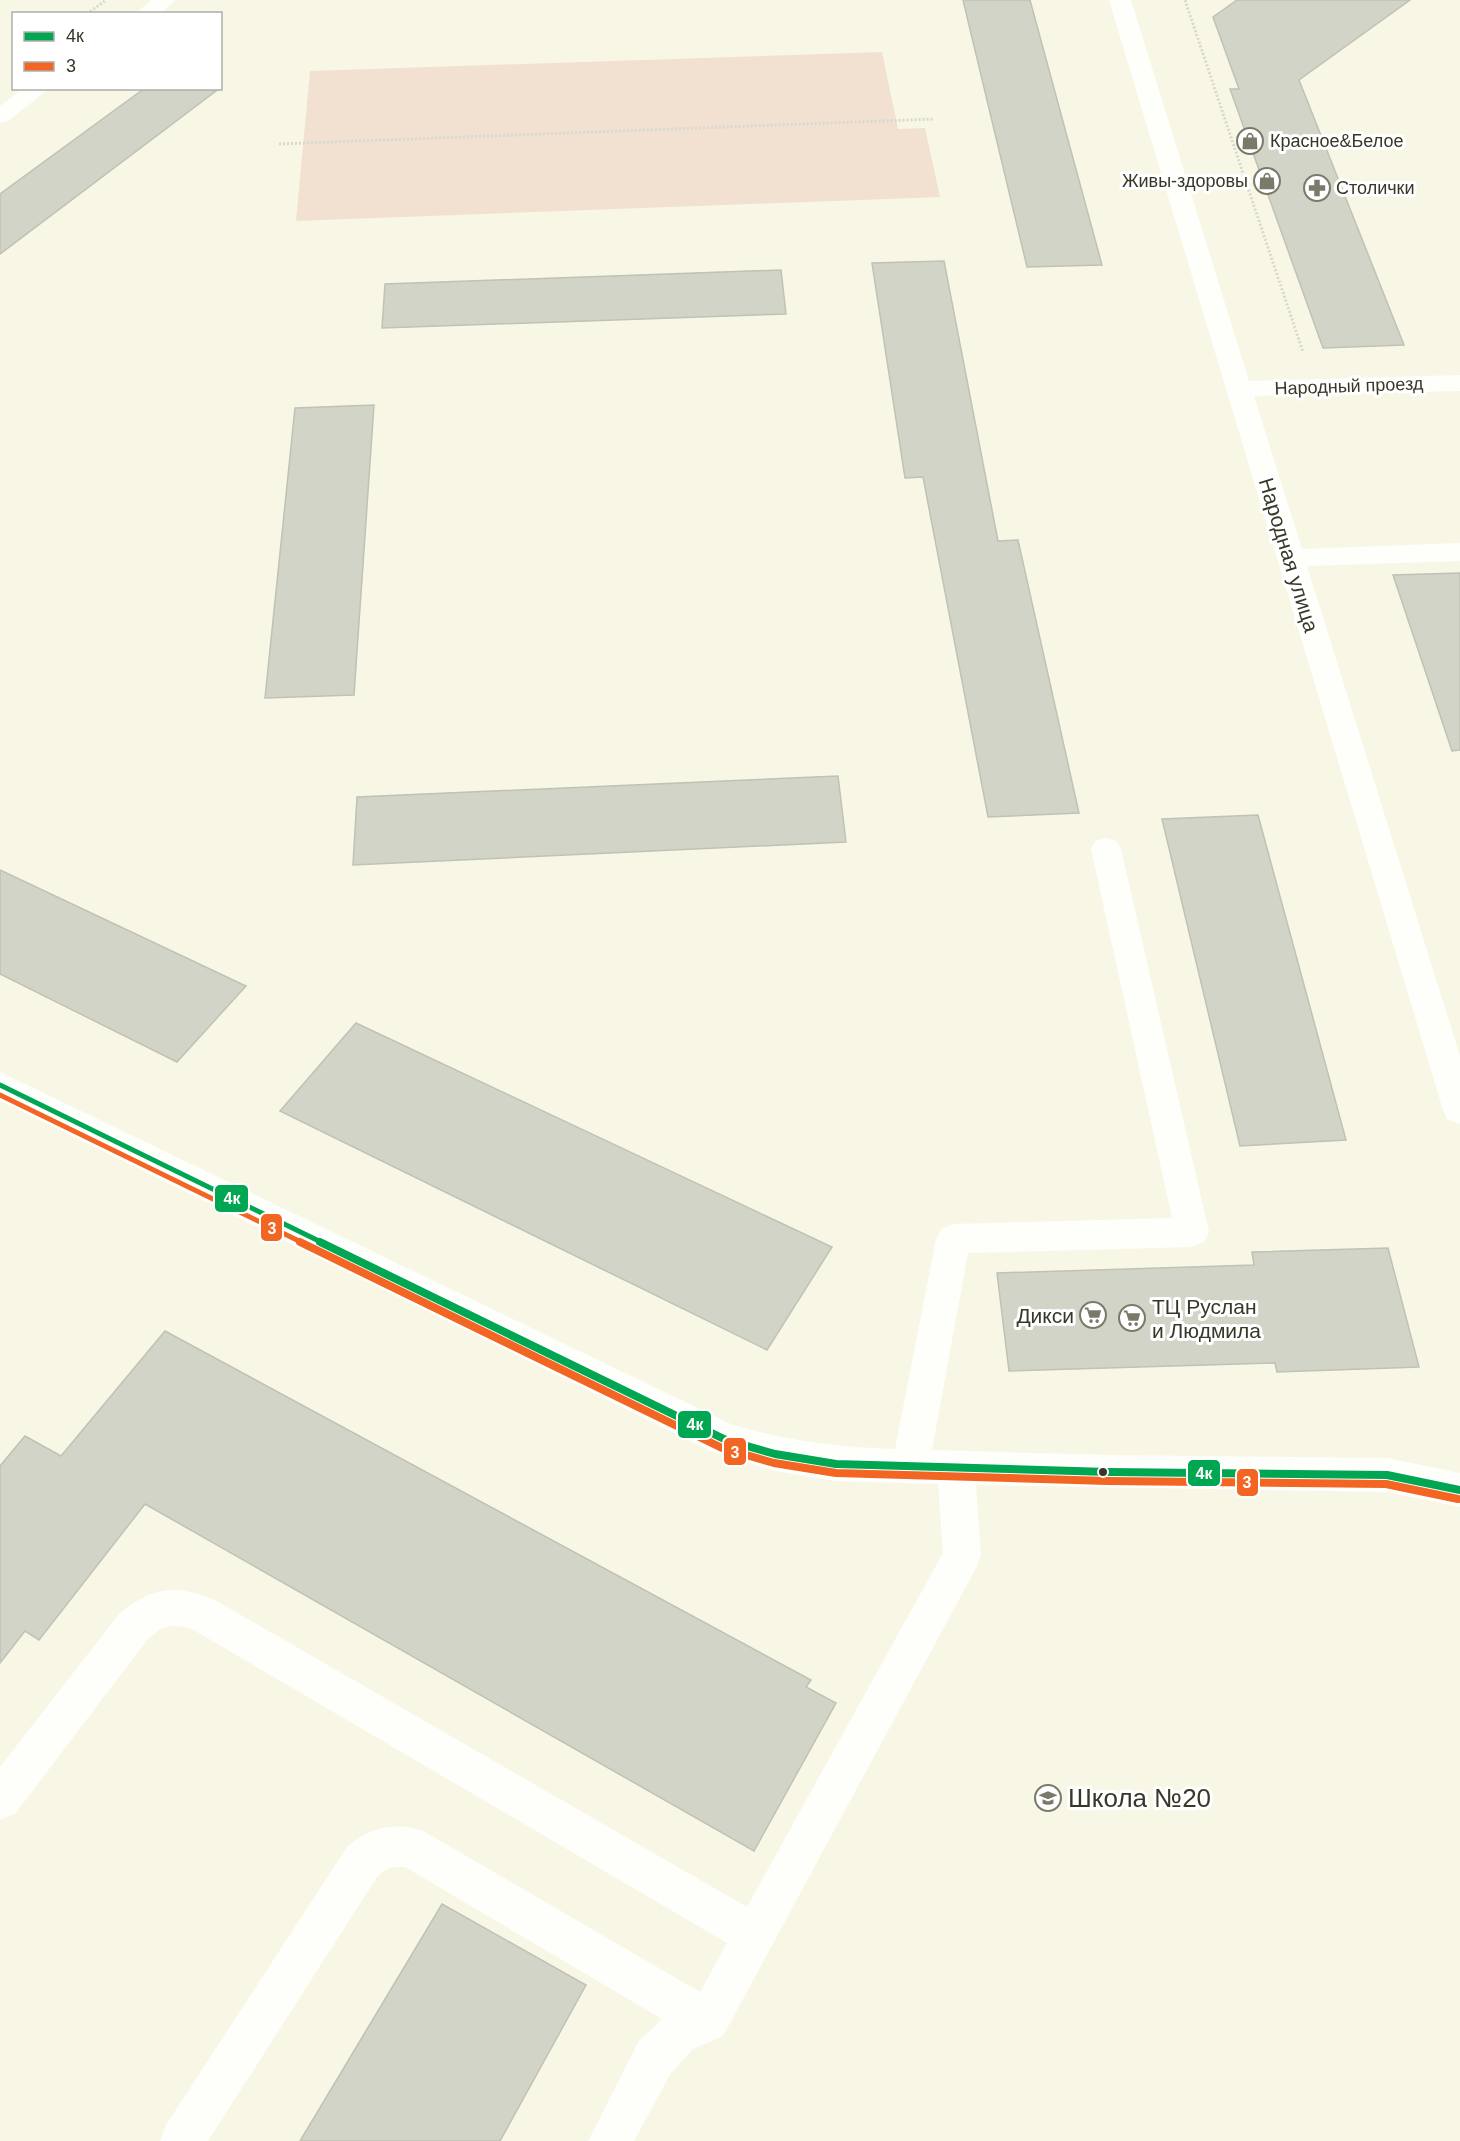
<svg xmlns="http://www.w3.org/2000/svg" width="1460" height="2141" font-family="Arial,sans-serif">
<rect width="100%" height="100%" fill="#f8f7e6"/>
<path fill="#f2e1d1" d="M882,52L898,129L925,128L940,197L296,221L310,71Z"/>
<g fill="#d2d4c7" stroke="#bfc2b4" stroke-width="1.5">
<path d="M963,0H1030L1102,265L1027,267Z"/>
<path d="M1237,0H1410L1299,80L1404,345L1323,348L1230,89H1239L1213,17Z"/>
<path d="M145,88H220L0,254V194Z"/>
<path d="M944,261L998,541L1018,540L1079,813L988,817L923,477L905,478L872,263Z"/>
<path d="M781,270L786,314L382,328L385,284Z"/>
<path d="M374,405L354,695L265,698L295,408Z"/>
<path d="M1460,573V750L1452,751L1393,575Z"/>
<path d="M838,776L846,842L353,865L357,797Z"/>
<path d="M1258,815L1346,1140L1240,1146L1162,819Z"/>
<path d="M0,870L246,986L177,1062L0,974Z"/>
<path d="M356,1023L832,1247L767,1350L280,1111Z"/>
<path d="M1388,1248L1419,1367L1277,1372L1275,1363L1009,1371L997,1273L1254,1265L1252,1252Z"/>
<path d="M165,1331L811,1680L806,1687L836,1703L754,1851L145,1504L39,1640L25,1631L0,1663V1466L25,1436L61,1456Z"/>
<path d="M442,1904L586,1985L500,2141H300Z"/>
</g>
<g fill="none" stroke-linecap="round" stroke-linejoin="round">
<g stroke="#d8d8d2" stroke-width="3" stroke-dasharray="2 2" stroke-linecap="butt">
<path d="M1185,0L1303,352"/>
<path d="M87,14L106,0"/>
<path d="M279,144L934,119"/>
</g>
<g fill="#fefefb" fill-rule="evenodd">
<path d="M151,0H176L160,14H135Z"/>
<path d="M1109,0H1131L1249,381L1460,375V391L1254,396L1302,549L1460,543V561L1307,566L1460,1056V1124L1448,1120L1443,1110Z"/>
<path d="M24,88H50L8,121L0,123V106Z"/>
<path d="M1106,838L1117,841L1121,849L1209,1232L1204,1242L1192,1247L968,1253L932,1450L1108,1455L1387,1458L1460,1473V1507L1387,1492L976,1485L981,1555L976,1568L723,2036L693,2049L671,2073L634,2141H588L639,2041L662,2019L405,1867C392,1866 386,1868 377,1877L208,2141H160L166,2125L347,1847C370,1827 397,1821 425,1832L700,1992L727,1943L192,1629C169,1623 164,1625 147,1640L15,1814L0,1820V1767L119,1614C153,1586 175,1584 215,1600L747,1907L943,1553L938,1484L836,1481L775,1471L713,1452L0,1100V1072L733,1425C790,1441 836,1447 895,1449L936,1239L941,1229L953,1224L1172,1218L1091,849L1095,841Z"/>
</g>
<defs>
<path id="bus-1-far1" d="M0,1085L323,1243"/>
<path id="bus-1" d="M320,1242L726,1440L775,1454L836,1464L1108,1472L1387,1475L1460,1490"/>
<path id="bus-2-far1" d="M0,1095L303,1243"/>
<path id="bus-2" d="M300,1242L722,1448L774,1463L836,1473L1108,1481L1386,1484L1458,1499"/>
</defs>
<use href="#bus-1-far1" stroke="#fff" stroke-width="10"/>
<use href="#bus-1" stroke="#fff" stroke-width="12"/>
<use href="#bus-2-far1" stroke="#fff" stroke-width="10"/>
<use href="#bus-2" stroke="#fff" stroke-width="12"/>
<use href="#bus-1-far1" stroke="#00a651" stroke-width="5"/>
<use href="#bus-1" stroke="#00a651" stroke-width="8"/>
<use href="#bus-2-far1" stroke="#f26522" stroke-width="5"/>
<use href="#bus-2" stroke="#f26522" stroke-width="8"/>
</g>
<defs>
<symbol id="shop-ring" viewBox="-11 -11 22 22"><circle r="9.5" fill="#fff" stroke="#7b7a6a" stroke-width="1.5"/><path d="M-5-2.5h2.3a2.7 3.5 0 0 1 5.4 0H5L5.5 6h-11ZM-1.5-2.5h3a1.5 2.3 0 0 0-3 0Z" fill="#7b7a6a"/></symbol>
<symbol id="pharmacy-ring" viewBox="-11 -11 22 22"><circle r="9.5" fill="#fff" stroke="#7b7a6a" stroke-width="1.5"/><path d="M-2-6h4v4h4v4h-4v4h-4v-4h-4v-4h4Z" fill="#7b7a6a"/></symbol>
<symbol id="supermarket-ring" viewBox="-11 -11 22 22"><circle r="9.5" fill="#fff" stroke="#7b7a6a" stroke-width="1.5"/><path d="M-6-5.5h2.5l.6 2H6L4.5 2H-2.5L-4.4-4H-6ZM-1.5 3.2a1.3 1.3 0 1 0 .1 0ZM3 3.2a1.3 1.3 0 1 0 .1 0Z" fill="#7b7a6a"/></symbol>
<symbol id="school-ring" viewBox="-11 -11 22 22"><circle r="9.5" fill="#fff" stroke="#7b7a6a" stroke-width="1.5"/><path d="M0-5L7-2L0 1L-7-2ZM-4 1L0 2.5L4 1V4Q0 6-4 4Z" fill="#7b7a6a"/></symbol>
</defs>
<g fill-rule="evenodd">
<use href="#shop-ring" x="1235" y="126" width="30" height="30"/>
<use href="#shop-ring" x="1252" y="166" width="30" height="30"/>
<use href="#pharmacy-ring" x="1302" y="173" width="30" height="30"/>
<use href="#supermarket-ring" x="1078" y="1300" width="30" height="30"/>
<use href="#supermarket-ring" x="1117" y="1303" width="30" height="30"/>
<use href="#school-ring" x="1033" y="1783" width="30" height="30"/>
</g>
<circle fill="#383728" stroke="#fff" stroke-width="2" cx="1103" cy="1472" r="5"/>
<g text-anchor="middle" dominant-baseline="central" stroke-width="6" stroke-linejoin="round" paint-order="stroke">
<g font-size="18" fill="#383728" stroke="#fff" text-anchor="start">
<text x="1270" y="141">Красное&amp;Белое</text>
<text x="1248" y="181" text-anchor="end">Живы-здоровы</text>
<text x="1336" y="188">Столички</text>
</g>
<g font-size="18" fill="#383728" stroke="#fff">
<text transform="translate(1349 386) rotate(-2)">Народный проезд</text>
</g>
<g font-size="21" fill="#383728" stroke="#fff">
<text transform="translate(1289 555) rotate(73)">Народная улица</text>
</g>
<g font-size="21" fill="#383728" stroke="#fff" text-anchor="start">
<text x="1152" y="1306">ТЦ Руслан<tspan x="1152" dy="24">и Людмила</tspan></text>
<text x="1074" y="1315" text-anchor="end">Дикси</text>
</g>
<g font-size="26" fill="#383728" stroke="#fff" text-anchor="start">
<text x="1068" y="1798">Школа №20</text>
</g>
</g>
<g stroke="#fff" stroke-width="2">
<rect x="214" y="1184" width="35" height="29" rx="6" fill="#00a651"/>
<rect x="260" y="1213" width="23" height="29" rx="6" fill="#f26522"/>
<rect x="677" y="1410" width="35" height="29" rx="6" fill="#00a651"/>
<rect x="723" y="1437" width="24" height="29" rx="6" fill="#f26522"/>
<rect x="1187" y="1459" width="34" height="28" rx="6" fill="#00a651"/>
<rect x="1236" y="1468" width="23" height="29" rx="6" fill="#f26522"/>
</g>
<g font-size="16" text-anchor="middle" font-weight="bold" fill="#fff">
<text x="232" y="1204">4к</text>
<text x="272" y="1234">3</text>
<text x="695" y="1430">4к</text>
<text x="735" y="1458">3</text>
<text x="1204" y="1479">4к</text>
<text x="1247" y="1488">3</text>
</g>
<rect x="12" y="12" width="210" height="78" fill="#ffffff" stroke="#afafa9" stroke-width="1.5"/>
<rect x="24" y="32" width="30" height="9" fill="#00a651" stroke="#afafa9" stroke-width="1.5"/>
<text x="66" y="42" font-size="18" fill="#383728">4к</text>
<rect x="24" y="62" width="30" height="9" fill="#f26522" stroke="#afafa9" stroke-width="1.5"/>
<text x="66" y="72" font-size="18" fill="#383728">3</text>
</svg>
